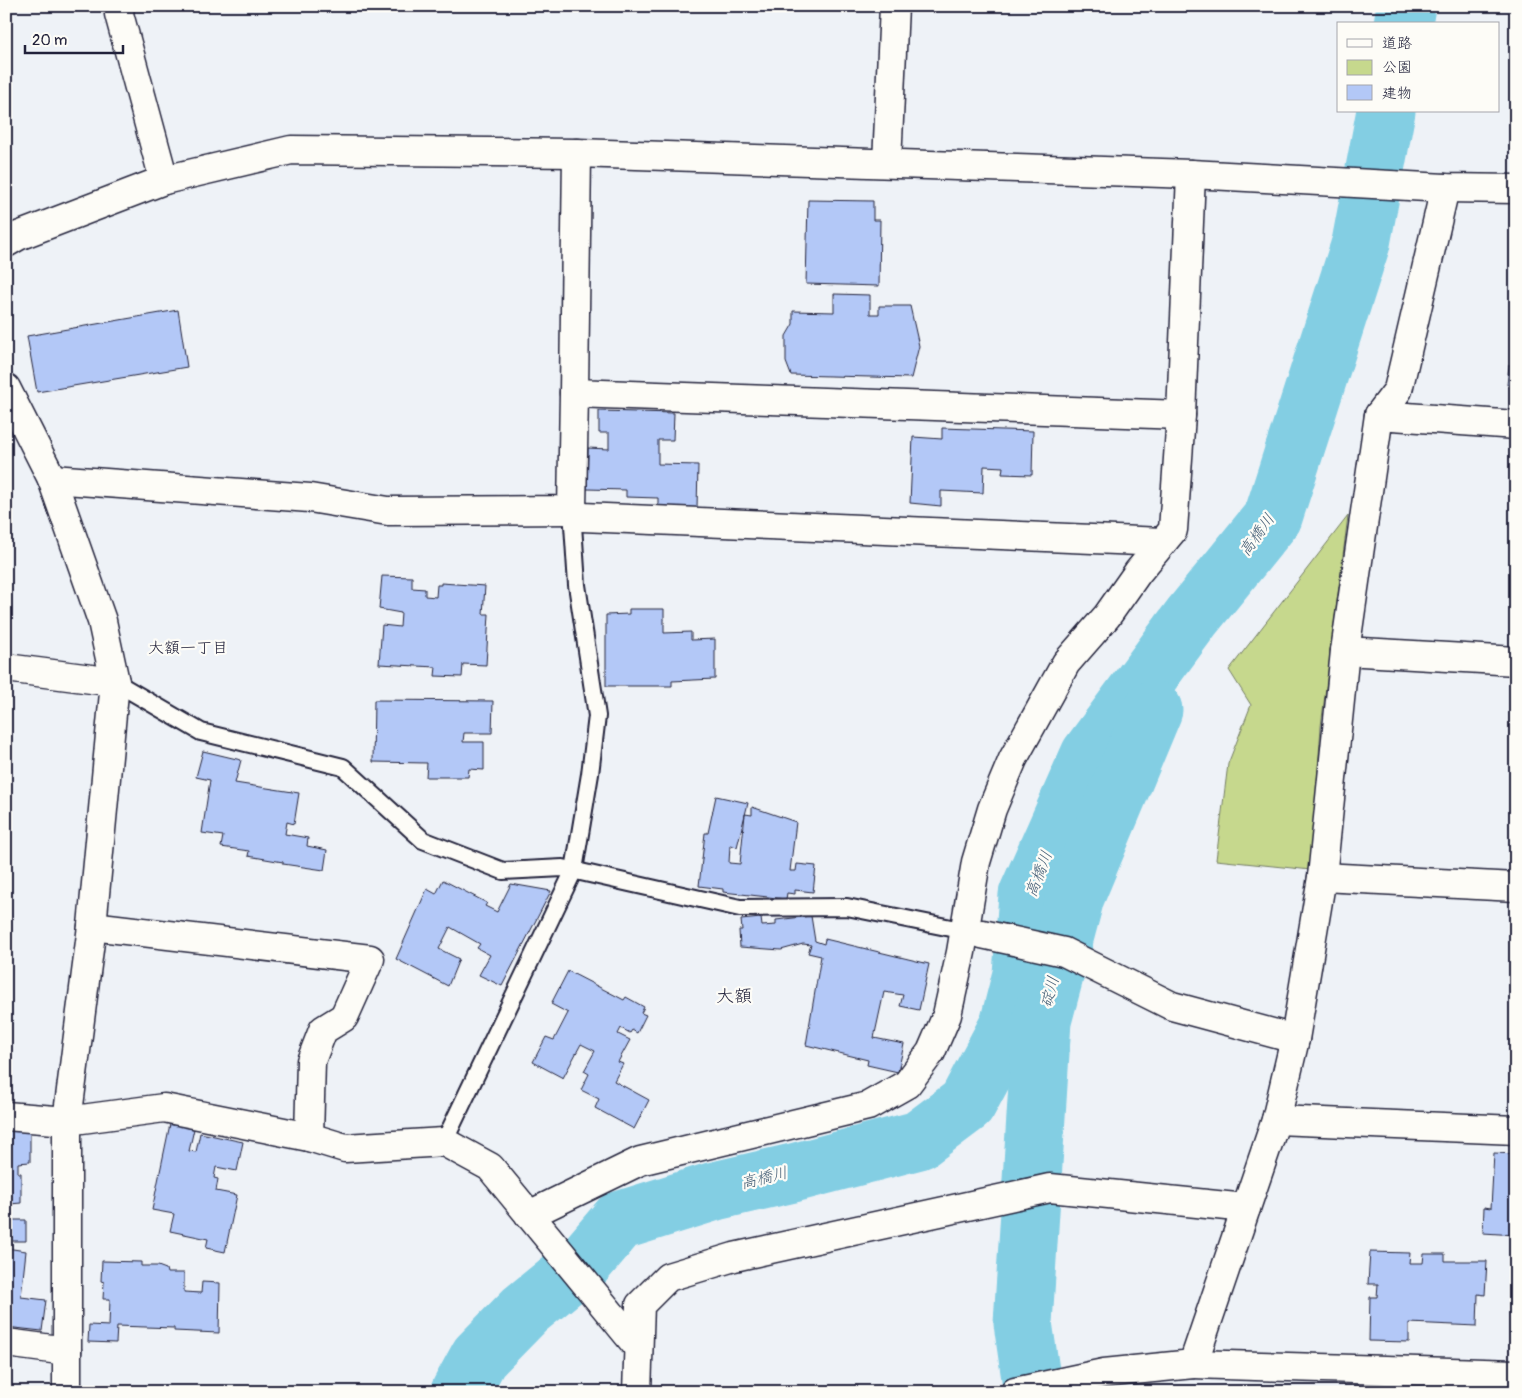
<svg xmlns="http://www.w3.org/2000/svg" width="1522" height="1398" font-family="Pangolin,'Klee One',sans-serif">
<rect width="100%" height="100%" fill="#eef2f7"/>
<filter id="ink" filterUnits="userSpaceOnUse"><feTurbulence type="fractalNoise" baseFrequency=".02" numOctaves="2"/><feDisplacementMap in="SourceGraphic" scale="10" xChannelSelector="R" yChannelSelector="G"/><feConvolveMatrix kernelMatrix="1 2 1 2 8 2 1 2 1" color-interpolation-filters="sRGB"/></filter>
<g filter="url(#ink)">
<path fill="#c6d88d" stroke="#747d64" d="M1348,516L1321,726L1311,870L1216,860L1228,764L1251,705L1229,670Z"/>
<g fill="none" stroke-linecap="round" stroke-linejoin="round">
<g stroke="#83cee3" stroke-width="59">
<path d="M1403,24L1406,6"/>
<path d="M460,1392L479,1357L525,1310L585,1261L619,1221L715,1191L793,1173L919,1140L967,1104L1009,1025L1022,974L1028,895L1090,755L1192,617L1273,517L1361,243L1386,111"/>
<path d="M1033,1392L1023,1323L1042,1021L1075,897L1153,710"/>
</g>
</g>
<g fill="#b3c8f7" stroke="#22223b">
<path d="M808,200L873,201V220H880L879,286L806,284Z"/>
<path d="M834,294L870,295V314H879V306H910L919,346L911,378L791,375L786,362V336L793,324V311L834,312Z"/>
<path d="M178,310L187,367L37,392L27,336Z"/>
<path d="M1515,348L1516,385H1507L1509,365H1514Z"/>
<path d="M599,411L674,413L673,440H658V464L698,465L697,508L658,507V498L626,497V490L587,489L588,448L609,449V433H599Z"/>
<path d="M942,428L1033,431L1032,475L1002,474L1003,467L984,466L983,493L941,491V506L910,503L913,437L942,439Z"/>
<path d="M382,576L412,577V588L425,589V596L436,597L437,585H441V583L485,586L483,614H489L486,665L463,664L462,677L435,676L436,667L379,664L382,625L400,627L401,613L379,609Z"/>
<path d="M629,609H664V633L691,632V640L715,639V679L672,681V686H606V615L629,614Z"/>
<path d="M374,700L493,701L492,733H464L463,742H484V770L469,769L468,777H426L427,763L373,762Z"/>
<path d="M203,751L241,760L235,783L299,793L294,824L287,822L285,834L308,838L307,846L327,850L324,870L283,864V862L248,856L249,851L221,847L223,836L202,833L210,780L196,777Z"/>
<path d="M716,796L748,803L737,847L730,845L729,863L740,864L745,814L752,815V807L796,822L790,871H796L797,864L816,866L813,892L795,890V894L787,893L786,899L723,892V889L699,886L705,833H708Z"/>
<path d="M443,880L487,903L485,906L497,912L511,884L551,891L502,986L479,975L490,955L477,948L480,944L450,927L439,949L459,959L448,986L396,959L427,889L436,894Z"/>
<path d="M811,916L815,941L824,944L825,939L929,964L919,1010L900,1006L903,995L884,992L874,1038L904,1044L898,1072L867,1065L868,1060L806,1045L821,956L808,953L811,945L803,944L781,950L740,947L739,930H742L741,920L761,918L762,926L776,925V920Z"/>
<path d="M568,971L624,1000L626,997L644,1007L641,1013L646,1015L637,1033L632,1030L630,1033L621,1028L618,1034L630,1040L618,1062L623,1064L614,1081L649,1100L634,1129L595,1108L599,1099L581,1090L589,1074L584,1071L595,1051L581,1044L563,1078L533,1062L546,1037L554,1040L568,1013L551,1004Z"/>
<path d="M170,1124L194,1129L189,1151L196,1152L200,1133L243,1142L237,1171L216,1167L214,1178L218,1179L216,1191L237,1195L225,1252L206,1248L208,1239L170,1231L174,1214L152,1210Z"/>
<path d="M6,1131H30V1162L18,1163V1173H21V1203L10,1204V1220H26V1241H6Z"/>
<path d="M1494,1153L1516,1154V1235L1483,1233L1484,1207L1491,1208Z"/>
<path d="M6,1248L26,1251L21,1297L46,1300L42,1331L6,1327Z"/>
<path d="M1370,1252L1410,1253L1409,1263H1423L1424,1254H1445V1261H1487L1485,1295L1478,1294L1477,1326L1409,1323V1342L1369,1341L1370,1297H1377L1378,1284H1368Z"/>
<path d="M102,1261L141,1262V1266H158L166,1269L167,1273H184V1292L201,1293L202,1282L220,1283L219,1333L174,1331V1328L117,1326L116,1343L88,1342L89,1325L109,1326L110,1299H103L104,1282L101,1281Z"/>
</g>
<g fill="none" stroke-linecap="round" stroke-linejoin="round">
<defs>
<g id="lane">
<path d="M115,682L201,732L343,767L423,840L503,871L563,868L740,908L847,907L971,932"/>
<path d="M444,1142L574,870L590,774L597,716L577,585L572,510"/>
</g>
<g id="street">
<path d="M120,6L119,14L164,180"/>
<path d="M577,153L574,393L1181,415L1191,174"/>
<path d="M887,163L894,6"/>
<path d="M1379,415L1398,390L1445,188"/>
<path d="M52,479L310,498L388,511L572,510L574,393"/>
<path d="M572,510L582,517L1163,542"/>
<path d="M1345,651L1516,661"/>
<path d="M6,668L115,682"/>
<path d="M982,934L1064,952L1172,1006L1295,1039"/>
<path d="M6,1116L67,1121L164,1108L309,1137L311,1061L323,1030L344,1017L370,959L92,926"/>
<path d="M1276,1120L1516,1130"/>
<path d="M309,1137L345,1148L444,1142L490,1167L638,1347"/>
<path d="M529,1215L640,1161L868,1106L907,1084L931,1052L947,1015L961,952L976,862L992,809L1013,759L1066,663L1107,616L1138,572L1173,530L1181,415"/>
<path d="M6,1343L67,1351"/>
<path d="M1193,1364L1516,1374"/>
<path d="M637,1392L640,1305L668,1277L734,1257L1050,1188L1246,1208"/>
<path d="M1015,1392L1104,1373L1193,1364L1276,1120L1295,1039L1322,877L1345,651L1379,415L1516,425"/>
</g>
<g id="secondary">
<path d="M6,243L18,236L164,180L291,150L577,153L1191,174L1445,188L1516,189"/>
<path d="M6,388L52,479L102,621L115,682L92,926L67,1121V1392"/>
<path d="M1322,877L1516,887"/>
</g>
</defs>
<use href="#lane" stroke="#22223b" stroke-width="20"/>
<use href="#street" stroke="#22223b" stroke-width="31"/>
<use href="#secondary" stroke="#22223b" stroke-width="31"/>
<use href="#lane" stroke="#fdfcf7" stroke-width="16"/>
<use href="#street" stroke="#fdfcf7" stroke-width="28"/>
<use href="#secondary" stroke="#fdfcf7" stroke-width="28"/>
</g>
</g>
<g text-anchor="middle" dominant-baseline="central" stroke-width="4.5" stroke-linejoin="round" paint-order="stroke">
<g font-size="16" font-style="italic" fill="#445e76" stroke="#fdfcf7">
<text transform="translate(1257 535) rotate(-54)">高橋川</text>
<text transform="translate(1039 874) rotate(-69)">高橋川</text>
<text transform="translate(1050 992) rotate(-75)">碇川</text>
<text transform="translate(764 1178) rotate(-14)">高橋川</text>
</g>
<g font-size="16" fill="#22223b" stroke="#fdfcf7">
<text x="188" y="648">大額一丁目</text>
</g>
<g font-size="18" fill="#22223b" stroke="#fdfcf7">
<text x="734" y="996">大額</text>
</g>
</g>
<rect width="1522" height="1398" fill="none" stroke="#fdfcf7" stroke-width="25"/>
<rect x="12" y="12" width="1497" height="1373" fill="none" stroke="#22223b" stroke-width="2" filter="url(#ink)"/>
<rect x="1337" y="22" width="162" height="90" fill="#fdfcf7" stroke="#a5a5ac"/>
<rect x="1347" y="39" width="25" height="8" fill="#fdfcf7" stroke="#a5a5ac"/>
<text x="1382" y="48" font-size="15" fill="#22223b">道路</text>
<rect x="1347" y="60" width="25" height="15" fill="#c6d88d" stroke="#a5a5ac"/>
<text x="1382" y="72" font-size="15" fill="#22223b">公園</text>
<rect x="1347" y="85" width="25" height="15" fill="#b3c8f7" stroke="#a5a5ac"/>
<text x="1382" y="98" font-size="15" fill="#22223b">建物</text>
<path d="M25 45v8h98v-8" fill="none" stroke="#22223b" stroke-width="2.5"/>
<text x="32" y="45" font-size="15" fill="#22223b" stroke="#fdfcf7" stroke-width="4" paint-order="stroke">20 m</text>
</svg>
